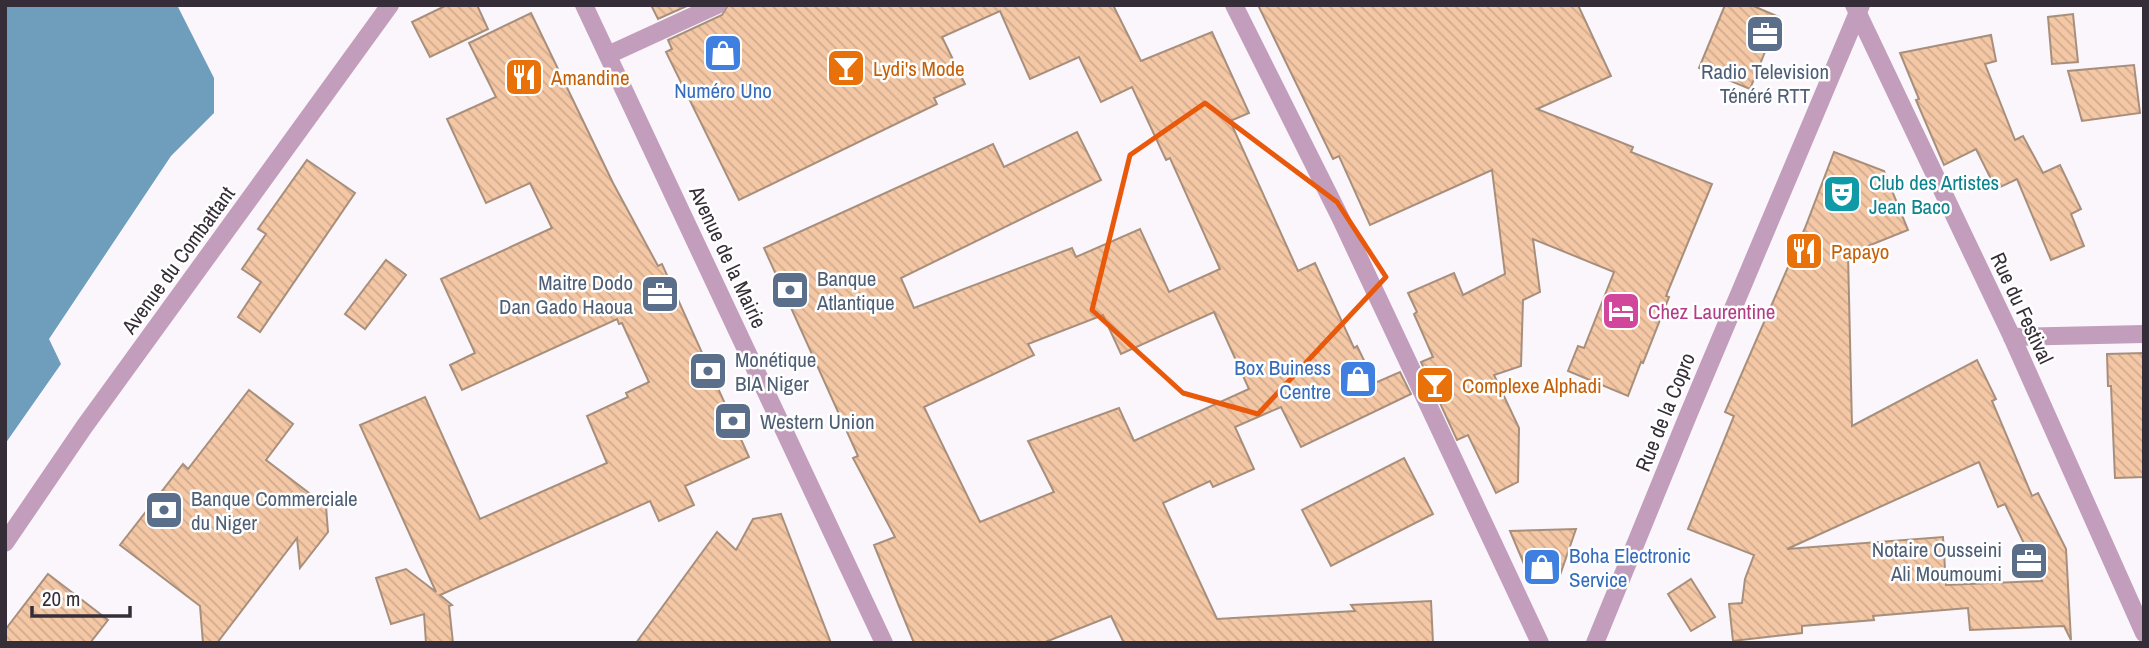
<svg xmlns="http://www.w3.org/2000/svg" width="2149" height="648" font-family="'Archivo Narrow',sans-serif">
<defs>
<pattern id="building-back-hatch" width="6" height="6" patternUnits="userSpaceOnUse" patternTransform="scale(1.75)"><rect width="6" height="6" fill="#f4c7a5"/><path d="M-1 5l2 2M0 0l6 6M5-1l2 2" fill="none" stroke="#d2ab8f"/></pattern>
</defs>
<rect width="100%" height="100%" fill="#faf6fb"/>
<path fill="#6f9ebd" d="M5,5H177L214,78V113L171,156L49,339L61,364L5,444Z"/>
<g fill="url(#building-back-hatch)" stroke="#a88f7c" stroke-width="2" fill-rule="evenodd">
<path d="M447,5H477L488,29L430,57L412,22Z"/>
<path d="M651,5H689L658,19Z"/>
<path d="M728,5H1113L1141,61L1212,32L1249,113L1230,121L1298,271L1315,263L1354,348L1357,346L1375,383L1400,372L1411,394L1301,447L1281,407L1235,427L1254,469L1213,487L1210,481L1163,503L1217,619L1355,611L1351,605L1431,601L1433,643H1124L1111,616L1043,643H914L874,545L895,537L853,458L858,456L764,248L993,144L1004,167L1077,132L1101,180L901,278L914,308L1072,248L1076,257L1140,229L1169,292L1220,269L1170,158L1166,160L1132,87L1101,102L1079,57L1030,79L1000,11L942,37L965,84L934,98L937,104L739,200L666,52L672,49L668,40L722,15ZM1214,312L1249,389L1134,441L1119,408L1028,441L1054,492L980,522L924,407L1034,355L1028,344L1103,315L1121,354Z"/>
<path d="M1258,5H1578L1611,76L1537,109L1633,147L1631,152L1712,184L1666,296L1669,297L1643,363L1641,362L1628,396L1568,371L1578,346L1584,348L1614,272L1533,239L1540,292L1523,300L1521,366L1494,375L1519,428L1518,482L1496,493L1468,435L1457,440L1421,362L1433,357L1414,314L1417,312L1408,293L1454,273L1463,295L1505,274L1492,170L1370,225L1339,156L1333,159Z"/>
<path d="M1725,5H1751L1779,17L1750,89L1699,68Z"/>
<path d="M531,13L613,183L658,266L662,264L749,457L685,486L694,505L659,521L650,501L440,595L452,605L449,606L453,643H426L424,614L391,624L376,578L406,569L436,592L360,425L425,397L480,519L607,463L587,416L628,397L626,393L649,382L622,323L619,324L617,319L462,390L450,365L475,353L441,279L552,228L530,183L486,203L447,119L496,97L469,43Z"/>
<path d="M2073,14L2078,62L2052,64L2048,17Z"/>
<path d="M1991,35L1996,61L1985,64L2015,140L2023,136L2043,173L2060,165L2081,209L2071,214L2084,246L2051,260L2017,179L1996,189L1976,149L1944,165L1916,100L1919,99L1900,53Z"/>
<path d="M2134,65L2140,113L2082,121L2068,71Z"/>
<path d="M1834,152L1884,171L1908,230L1848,254L1852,426L1977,360L1996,399L1992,401L2032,496L2038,493L2066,549L2071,640L2064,626L1970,630L1968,608L1873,616L1874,620L1802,626V633L1733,641L1729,604L1742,603L1745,579L1754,555L1688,529L1734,416L1725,412L1805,228ZM1979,462L1998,507L2005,504L2042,581L1946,585L1943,537L1787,549Z"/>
<path d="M307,160L355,193L260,332L238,317L261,282L242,269L266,234L258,229Z"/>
<path d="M386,260L406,275L365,329L345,314Z"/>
<path d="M2144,353V477L2115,478L2111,386H2108L2107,354Z"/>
<path d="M249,390L293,424L266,460L326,506L328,532L300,568L297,538L217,643H203L200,606L120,545L183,464L188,469Z"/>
<path d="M1404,458L1433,514L1331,566L1302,510Z"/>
<path d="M781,514L831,643H636L717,532L736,550L753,519Z"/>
<path d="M1576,529L1559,578H1530L1510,531Z"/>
<path d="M48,574L108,620L90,643H5V630Z"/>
<path d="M1691,579L1715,617L1691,631L1668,594Z"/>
</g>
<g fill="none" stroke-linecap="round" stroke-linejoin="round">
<g stroke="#c29ebc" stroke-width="18">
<path d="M1234,5L1340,217L1540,643"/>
<path d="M1854,5L2012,337L2144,633"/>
<path d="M608,55L717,5"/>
<path d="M2012,337L2144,334"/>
<path d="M5,543L84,427L390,5"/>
</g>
<g stroke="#c29ebc" stroke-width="18">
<path d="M584,5L884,643"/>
<path d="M1595,643L1689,413L1861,5"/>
</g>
</g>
<path fill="none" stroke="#e8590c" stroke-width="5" stroke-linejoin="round" d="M1205,103L1337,202L1386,277L1258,414L1183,393L1092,310L1130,155Z"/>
<defs>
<symbol id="office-square" viewBox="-11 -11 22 22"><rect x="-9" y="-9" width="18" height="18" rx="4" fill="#5c6f8a" stroke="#fff"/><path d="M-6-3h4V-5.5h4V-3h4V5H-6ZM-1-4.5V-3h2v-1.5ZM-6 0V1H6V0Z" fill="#fff"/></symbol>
<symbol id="shop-square" viewBox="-11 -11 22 22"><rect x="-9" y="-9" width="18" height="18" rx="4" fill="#3f7fe0" stroke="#fff"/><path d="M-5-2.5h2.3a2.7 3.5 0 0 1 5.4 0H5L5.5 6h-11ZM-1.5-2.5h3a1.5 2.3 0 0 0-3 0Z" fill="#fff"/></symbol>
<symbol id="bar-square" viewBox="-11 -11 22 22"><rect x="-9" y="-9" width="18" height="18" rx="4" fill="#e8710a" stroke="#fff"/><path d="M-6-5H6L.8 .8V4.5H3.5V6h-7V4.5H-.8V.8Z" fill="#fff"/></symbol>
<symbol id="restaurant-square" viewBox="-11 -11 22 22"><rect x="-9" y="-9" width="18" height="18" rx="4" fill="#e8710a" stroke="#fff"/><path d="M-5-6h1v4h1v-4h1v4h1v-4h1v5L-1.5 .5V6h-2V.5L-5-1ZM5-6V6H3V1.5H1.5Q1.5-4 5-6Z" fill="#fff"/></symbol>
<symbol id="theatre-square" viewBox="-11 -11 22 22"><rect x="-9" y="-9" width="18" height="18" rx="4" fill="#0f9aa8" stroke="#fff"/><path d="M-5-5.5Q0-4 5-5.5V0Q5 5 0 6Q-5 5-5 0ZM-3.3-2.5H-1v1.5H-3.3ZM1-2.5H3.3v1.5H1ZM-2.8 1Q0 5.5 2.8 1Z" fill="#fff"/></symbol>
<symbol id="bank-square" viewBox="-11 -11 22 22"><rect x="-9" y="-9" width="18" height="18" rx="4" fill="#5c6f8a" stroke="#fff"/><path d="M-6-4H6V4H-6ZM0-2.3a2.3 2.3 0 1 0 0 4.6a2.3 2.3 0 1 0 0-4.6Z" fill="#fff"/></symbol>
<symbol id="hotel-square" viewBox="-11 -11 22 22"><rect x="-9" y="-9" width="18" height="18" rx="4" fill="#d1479c" stroke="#fff"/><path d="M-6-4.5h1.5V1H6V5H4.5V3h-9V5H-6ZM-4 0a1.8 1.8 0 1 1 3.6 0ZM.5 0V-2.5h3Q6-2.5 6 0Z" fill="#fff"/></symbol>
</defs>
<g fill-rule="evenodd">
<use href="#office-square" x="1743" y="12" width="44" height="44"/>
<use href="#shop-square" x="701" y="31" width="44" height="44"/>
<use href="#bar-square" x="824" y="46" width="44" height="44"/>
<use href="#restaurant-square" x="502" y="55" width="44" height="44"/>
<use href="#theatre-square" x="1820" y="172" width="44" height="44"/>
<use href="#restaurant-square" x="1782" y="229" width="44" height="44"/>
<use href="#bank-square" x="768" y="268" width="44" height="44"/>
<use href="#office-square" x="638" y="272" width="44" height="44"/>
<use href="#hotel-square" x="1599" y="289" width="44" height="44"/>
<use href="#bank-square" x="686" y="349" width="44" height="44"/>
<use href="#shop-square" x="1336" y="357" width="44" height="44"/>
<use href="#bar-square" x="1413" y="363" width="44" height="44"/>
<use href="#bank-square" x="711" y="399" width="44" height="44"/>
<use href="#bank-square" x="142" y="488" width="44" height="44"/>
<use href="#office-square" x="2007" y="539" width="44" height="44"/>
<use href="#shop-square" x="1520" y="545" width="44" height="44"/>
</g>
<g text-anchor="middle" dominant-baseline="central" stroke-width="5" stroke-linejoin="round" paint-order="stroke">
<g font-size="21" fill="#c56008" stroke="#fff" text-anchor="start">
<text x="873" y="68">Lydi's Mode</text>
<text x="551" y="77">Amandine</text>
<text x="1831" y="251">Papayo</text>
<text x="1462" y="385">Complexe Alphadi</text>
</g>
<g font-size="21" fill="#4e5e75" stroke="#fff" text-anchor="start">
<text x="1765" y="71" text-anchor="middle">Radio Television<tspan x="1765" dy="24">Ténéré RTT</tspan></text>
<text x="817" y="278">Banque<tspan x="817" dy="24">Atlantique</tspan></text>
<text x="633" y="282" text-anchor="end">Maitre Dodo<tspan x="633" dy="24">Dan Gado Haoua</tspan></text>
<text x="735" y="359">Monétique<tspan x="735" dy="24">BIA Niger</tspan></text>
<text x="760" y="421">Western Union</text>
<text x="191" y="498">Banque Commerciale<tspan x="191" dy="24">du Niger</tspan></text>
<text x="2002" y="549" text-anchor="end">Notaire Ousseini<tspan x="2002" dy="24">Ali Moumoumi</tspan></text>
</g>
<g font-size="21" fill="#366cbe" stroke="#fff">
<text x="723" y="90">Numéro Uno</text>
<text x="1331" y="367" text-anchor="end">Box Buiness<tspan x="1331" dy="24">Centre</tspan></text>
<text x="1569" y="555" text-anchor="start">Boha Electronic<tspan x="1569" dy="24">Service</tspan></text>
</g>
<g font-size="21" fill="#0d838f" stroke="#fff" text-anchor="start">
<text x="1869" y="182">Club des Artistes<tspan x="1869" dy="24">Jean Baco</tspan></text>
</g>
<g font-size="21" fill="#352e38" stroke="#fff">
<text transform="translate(728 257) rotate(65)">Avenue de la Mairie</text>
<text transform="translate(178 260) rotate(-54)">Avenue du Combattant</text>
<text transform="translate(2022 308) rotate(65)">Rue du Festival</text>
<text transform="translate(1665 412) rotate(-68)">Rue de la Copro</text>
</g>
<g font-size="21" fill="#b23c85" stroke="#fff" text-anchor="start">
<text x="1648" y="311">Chez Laurentine</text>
</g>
</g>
<rect width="2149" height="648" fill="none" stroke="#352e38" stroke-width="14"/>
<path d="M32 606v10h98v-10" fill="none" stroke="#352e38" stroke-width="3.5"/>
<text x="42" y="606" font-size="21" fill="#352e38" stroke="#ffffff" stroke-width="5" paint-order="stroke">20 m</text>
</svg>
